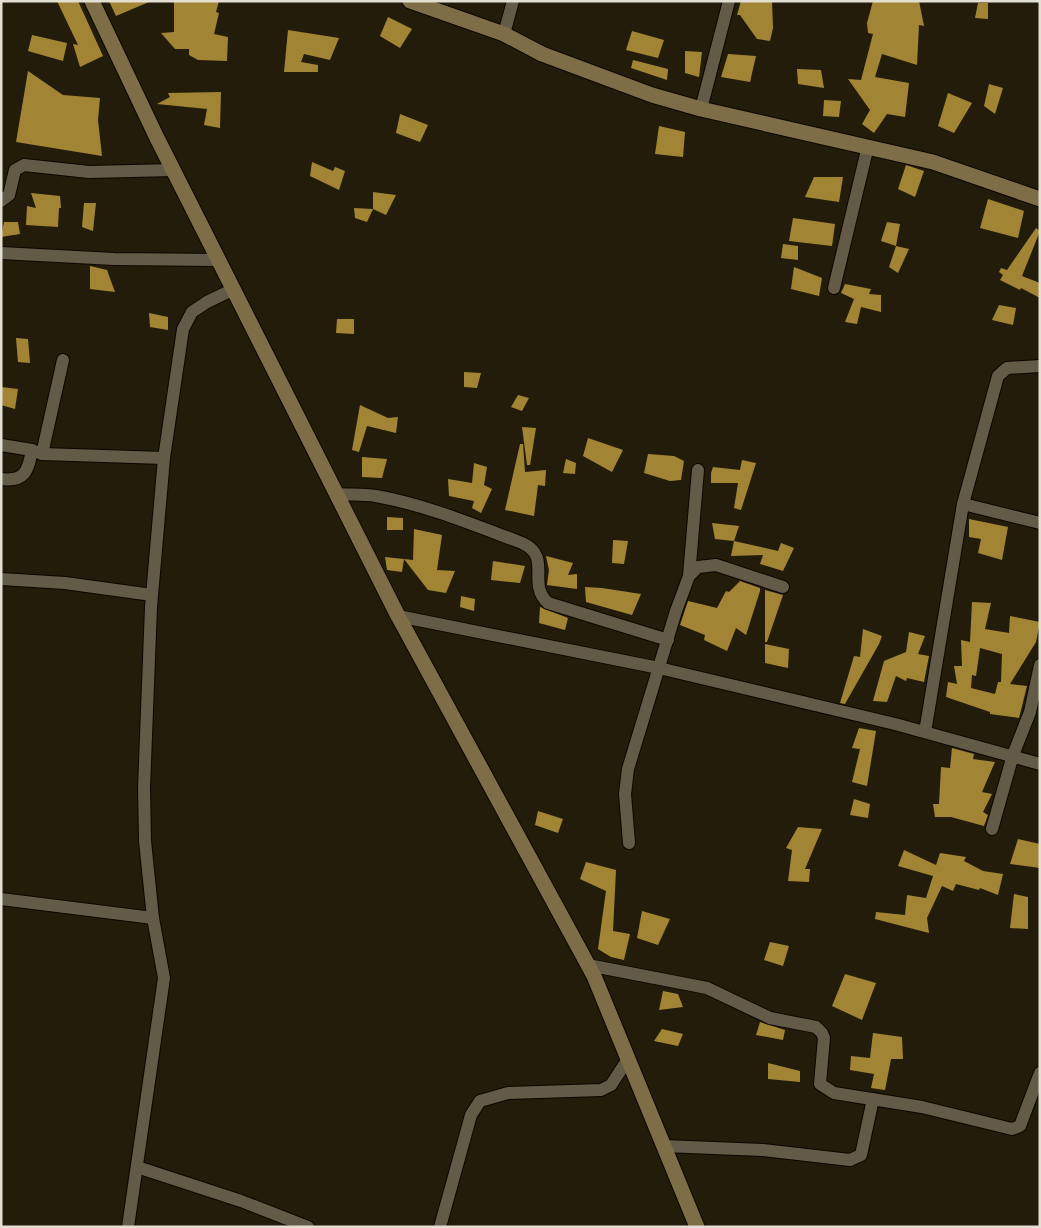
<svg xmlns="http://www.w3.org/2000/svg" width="1041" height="1228" font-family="Rubik,sans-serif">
<rect width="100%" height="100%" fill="#231c0a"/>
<g fill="#a28534" fill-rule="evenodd">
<path d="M57,1H78L103,56L80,67L73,44L78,45Z"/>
<path d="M109,1H149V2L116,16Z"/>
<path d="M174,1H219L216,12L219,13L214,34L228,37L227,61L198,60L189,55V49H175L161,33L174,32Z"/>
<path d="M741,1H772L773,28L770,41L757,39L740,15H737Z"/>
<path d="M873,1H919L924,26L919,25L917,65L882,54L875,77L909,83L905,117L887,114L874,133L862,124L870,110L848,79L861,80L873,34L868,33L867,23Z"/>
<path d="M978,3H988V19L975,18Z"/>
<path d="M388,17L412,29L400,48L380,36Z"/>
<path d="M288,30L339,38L330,60L304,54L301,62L318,65V72H284Z"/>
<path d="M632,31L664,40L658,58L626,50Z"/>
<path d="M32,35L67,43L63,61L28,51Z"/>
<path d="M685,51L702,52L699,77L685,73Z"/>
<path d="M728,54L756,56L750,82L721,77Z"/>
<path d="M633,60L668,69L667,80L631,68Z"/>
<path d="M797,69L821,70L824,88L798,84Z"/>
<path d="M28,71L63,95L100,98L98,120L102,156L16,142Z"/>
<path d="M989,84L1003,88L995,114L984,106Z"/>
<path d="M221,92L220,128L204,125L207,109L157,104L170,97L168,93Z"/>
<path d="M948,93L972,103L954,133L938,126Z"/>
<path d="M824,100L841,101L839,117L823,116Z"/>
<path d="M400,114L428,125L420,142L396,133Z"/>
<path d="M659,126L685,132L683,157L655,154Z"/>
<path d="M312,162L333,171L335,167L345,171L339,190L310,176Z"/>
<path d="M906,165L924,171L915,197L898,189Z"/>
<path d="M814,177H843L839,202L805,197Z"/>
<path d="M373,192L396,195L386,215L373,209Z"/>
<path d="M31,193L60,196L61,208H59L58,227L26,225L27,206L36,208Z"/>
<path d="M988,199L1024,211L1018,238L980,228Z"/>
<path d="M84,203H96L93,231L82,227Z"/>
<path d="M354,208L373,209L367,222L355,218Z"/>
<path d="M793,218L835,224L832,246L789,241Z"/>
<path d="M4,222H18L20,234L1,237Z"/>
<path d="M887,222L900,224L896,246L881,241Z"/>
<path d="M1036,228L1040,231L1022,276L1040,283V298L1021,288L1020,290L1000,280L1003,275L999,272L1001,268L1007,270Z"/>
<path d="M783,244L798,246V260L781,258Z"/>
<path d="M896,246L909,249L898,273L889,267Z"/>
<path d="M90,266L107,270L115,292L90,289Z"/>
<path d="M794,267L822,278L819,296L791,289Z"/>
<path d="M845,284L871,289L869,294L881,295V312L861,307L857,324L845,322L854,299L841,293Z"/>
<path d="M999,305L1016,308L1013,325L992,320Z"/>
<path d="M149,313L168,317V330L150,327Z"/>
<path d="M337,319H354V334L336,333Z"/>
<path d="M16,338L28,339L30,363L18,362Z"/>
<path d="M464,372L481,373L477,388L464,387Z"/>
<path d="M1,387L18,389L15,409L1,405Z"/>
<path d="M518,395L529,398L522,411L511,407Z"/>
<path d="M360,405L388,418L398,417L396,433L367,426L359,452L352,450Z"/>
<path d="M522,427L536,428L530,465H527Z"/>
<path d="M588,438L623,450L612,472L583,456Z"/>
<path d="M520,444H523L525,472L546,470L545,486L538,485L534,516L505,510Z"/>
<path d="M648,454L674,456L684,461L681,480L670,481L644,473Z"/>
<path d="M362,457L387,459L382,478L362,477Z"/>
<path d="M566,459L576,463L575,474L563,473Z"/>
<path d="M742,460L756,463L741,510L734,508L738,483H711V473L713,467L740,470Z"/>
<path d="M474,463L487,467L484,485L492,489L481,513L472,508L474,501L449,496L448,479L472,483Z"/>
<path d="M387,517L403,518V530H387Z"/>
<path d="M969,519L1008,527L1002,560L978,553L981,539L969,537Z"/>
<path d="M712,523L739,526L734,541L715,539Z"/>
<path d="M414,529L442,535L437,570L455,571L446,593L428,590L404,559L413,560Z"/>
<path d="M613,540L628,541L624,564L612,563Z"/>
<path d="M734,541L778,551L781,543L794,548L783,571L760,564L763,555L731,556Z"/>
<path d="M546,556L573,563L568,575L577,574V589L547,585L549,570Z"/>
<path d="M385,557L404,559L402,572L387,570Z"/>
<path d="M493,561L525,566L520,583L491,580Z"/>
<path d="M740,581L760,588V591L746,635L736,628L727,651L704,640L705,635L680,625L688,601L717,608L726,591L729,592Z"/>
<path d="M585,587L602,588L641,594L632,615L586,602Z"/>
<path d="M765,590L783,595L767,642H765Z"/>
<path d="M461,596L475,599L474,611L460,607Z"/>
<path d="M972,602L991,603L985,629L1009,633L1010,616L1040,622L1036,642L1010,684L1027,686L1019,718L990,714V712L946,697L948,682L957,684L954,666H962L961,640L970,642ZM980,648L1002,654L1001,682H998L995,694L971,688L972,675L976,676Z"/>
<path d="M540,607L568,618L565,630L539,623Z"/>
<path d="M863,629L882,636L879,644L845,704L840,703L854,656L860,657Z"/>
<path d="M909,632L925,636L918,654L929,656L924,682L907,678L906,681L896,676L887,702L873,701L884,661L906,652Z"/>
<path d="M765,644L789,649L788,668L765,663Z"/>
<path d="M859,728L876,731L867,786L852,782L860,749L852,748Z"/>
<path d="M952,748L974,754L973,759L995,762L982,792L992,794L983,812L988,815L984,826L951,817H935L933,804H939L941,767L950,768Z"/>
<path d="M854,799L870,804L868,818L850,815Z"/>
<path d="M538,811L563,819L558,833L535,825Z"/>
<path d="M798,827L822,829L805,869H810L809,882L788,881L792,850L786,848Z"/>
<path d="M1018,839L1040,844V868L1010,864Z"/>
<path d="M904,850L936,865L940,853L966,857L964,861L983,871L1003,874L998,895L980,888L979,890L956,884L953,891L942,886L927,918L929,933L875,919L876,912L905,915L907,895L926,898L933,876L898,866Z"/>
<path d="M586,862L616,870L613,931L630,934L624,960L611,957L598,949L606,891L580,879Z"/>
<path d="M1014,894L1028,897V929L1010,928Z"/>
<path d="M642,911L670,919L658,945L637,938Z"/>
<path d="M770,942L789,946L783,966L764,960Z"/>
<path d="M845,974L876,983L862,1020L832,1006Z"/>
<path d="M663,991L678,994L683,1007L659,1010Z"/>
<path d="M760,1022L785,1030L783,1040L756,1035Z"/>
<path d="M662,1029L683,1034L678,1046L654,1041Z"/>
<path d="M873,1033L902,1037L903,1059H891L885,1090L871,1088L874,1074L850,1070L851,1056L870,1058Z"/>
<path d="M768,1063L800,1071V1082L768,1079Z"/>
</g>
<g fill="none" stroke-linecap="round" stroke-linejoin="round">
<defs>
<g id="street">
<path d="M504,34L513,1"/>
<path d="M701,109L729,1"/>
<path d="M1,201L9,195L15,170L24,165L89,172L174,170"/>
<path d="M1,253L114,259L220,260"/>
<path d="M834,288L868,146"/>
<path d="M1,445L32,450"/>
<path d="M42,454L63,360"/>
<path d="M1,479C25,482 28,471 32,450L42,454L164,458"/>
<path d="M337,494C350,495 363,494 376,496C426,505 474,525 522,543C553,557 526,583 548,603L668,640"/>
<path d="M963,504L1040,523"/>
<path d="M689,576L698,470"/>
<path d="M1,579L65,583L152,595"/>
<path d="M398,616L659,668L895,724L1040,764"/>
<path d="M925,732L963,504L998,376L1007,368L1040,366"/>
<path d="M992,829L1013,755L1030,712L1040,665"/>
<path d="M629,843L625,794L628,769L676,611L689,576L698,567L716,565L783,587"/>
<path d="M1,899L153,918"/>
<path d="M588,965L707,988L770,1018L816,1027L822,1033L824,1038L820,1084L834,1093L922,1107L1012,1129L1020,1126L1040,1073"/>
<path d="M664,1146L763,1150L850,1160L861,1155L873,1099"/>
<path d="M137,1167L241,1201L308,1227"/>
<path d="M128,1227L164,978L153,918L145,841L144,788L151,607L164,458L183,329L192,312L207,302L234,289"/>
<path d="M440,1227L471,1115L480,1101L508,1093L601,1090L611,1085L628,1059"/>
</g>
<g id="secondary">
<path d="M92,1L156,136L398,616L594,976L697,1227"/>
<path d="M410,1L504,34L542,54L652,95L701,109L933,162L1040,199"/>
</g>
</defs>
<use href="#street" stroke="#0c0600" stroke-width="14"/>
<use href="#secondary" stroke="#0c0600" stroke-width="17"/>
<use href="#street" stroke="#635b47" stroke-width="12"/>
<use href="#secondary" stroke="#7d6e48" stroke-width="15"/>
</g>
<rect width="1041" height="1228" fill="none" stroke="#e3dfd3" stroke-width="5"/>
</svg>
